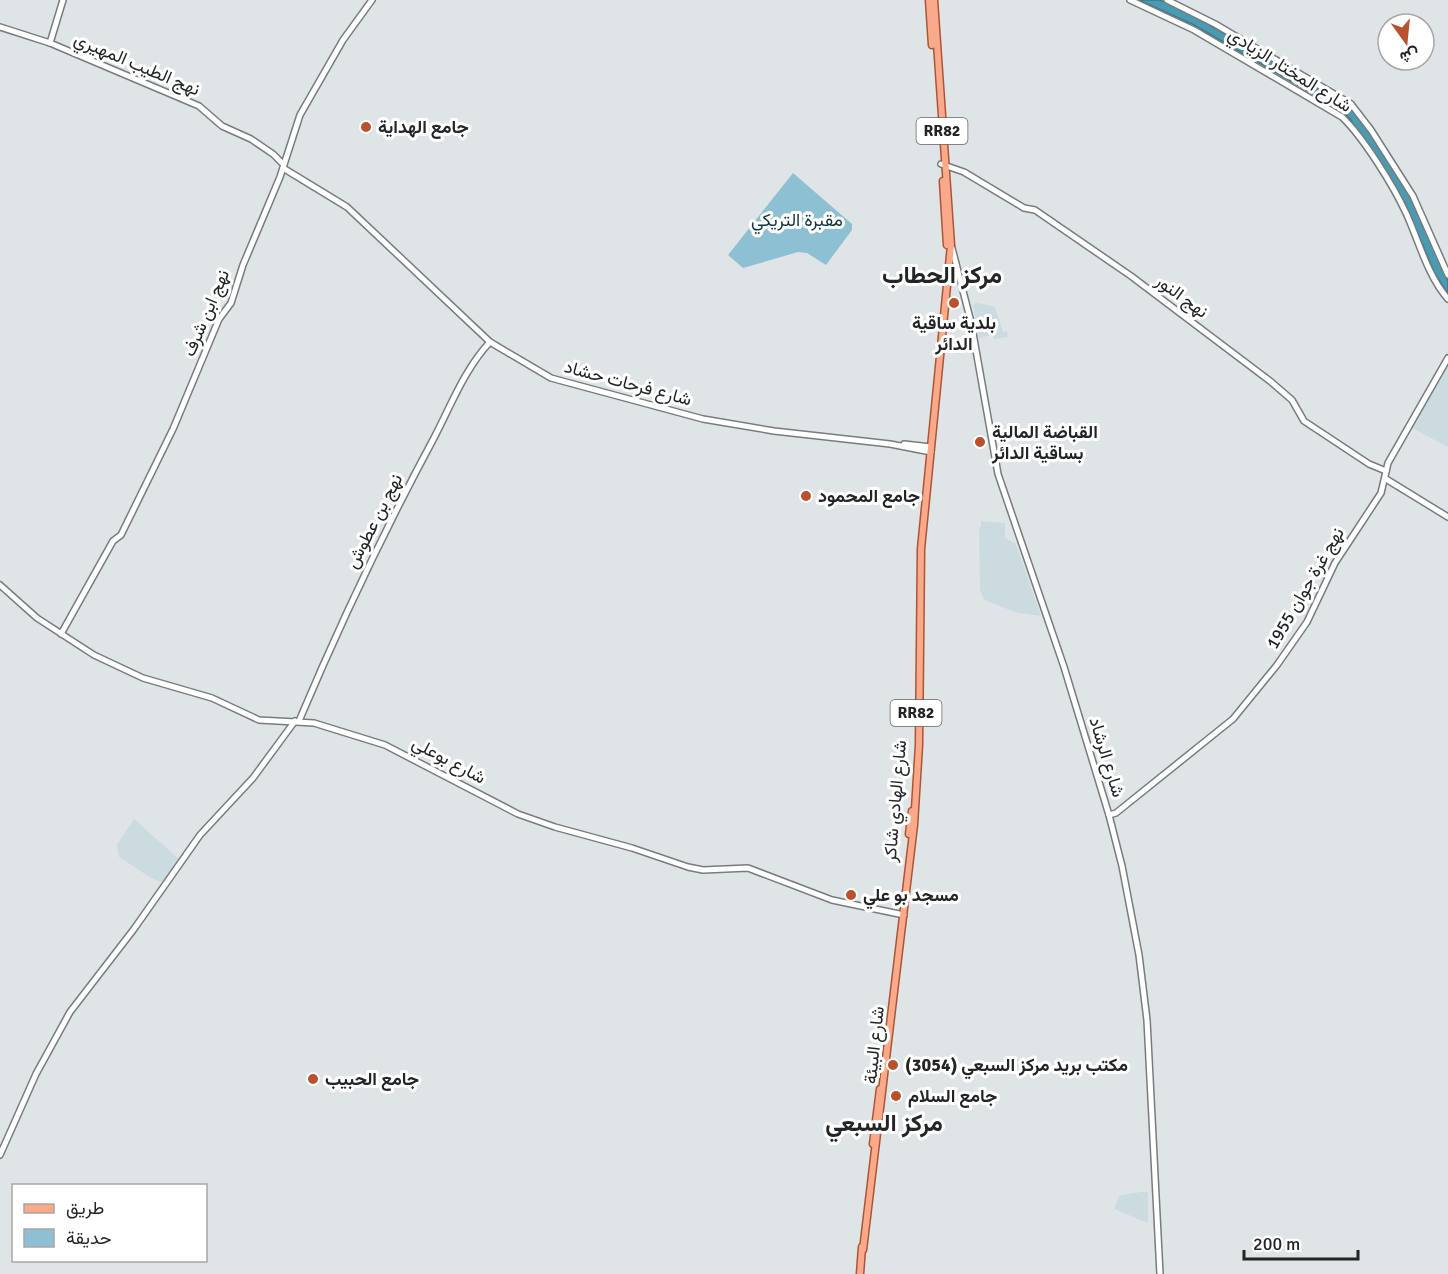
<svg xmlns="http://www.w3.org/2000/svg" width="1448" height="1274" font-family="Signika,Vazirmatn,sans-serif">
<rect width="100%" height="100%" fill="#dfe5e7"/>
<g fill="#ccdbe0">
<path d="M979,303L995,307L1003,332L1007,331L1008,337L994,339L993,335L979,338L973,304Z"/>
<path d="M1448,364V447L1412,428Z"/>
<path d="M981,521L1005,523V538L1016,544L1041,616L1018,613L984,600L980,590L979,527H981Z"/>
<path d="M134,819L179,859L165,881L160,882L148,876L119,857L117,845Z"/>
<path d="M1141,1192H1148V1223L1114,1209L1120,1195Z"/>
</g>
<path fill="#8dc0d2" d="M793,173L852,224V230L826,265L807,253L798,252L743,268L728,255Z"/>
<path fill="#499ab3" stroke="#3d7788" stroke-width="1.5" d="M1139,0H1160L1193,15L1350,108L1365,125L1409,194L1448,281V294L1435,274L1405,203L1350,119L1340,110L1194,25Z"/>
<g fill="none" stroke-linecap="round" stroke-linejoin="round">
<defs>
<g id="secondary">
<path d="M1130,0L1194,30L1342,117C1363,137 1393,185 1406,213C1419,241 1427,275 1448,299"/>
<path d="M1167,0L1215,24L1351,104L1371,130L1413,196L1448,275"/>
<path d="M0,27L50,43L199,106L222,126L251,139L273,154L283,164"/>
<path d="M50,43L63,0"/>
<path d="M941,164L964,172L1024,208L1035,210L1131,276L1270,381L1292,400L1304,421L1369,464L1386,471"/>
<path d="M283,168L347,207L490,342L551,378L703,419L774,431L890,444L931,452"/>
<path d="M952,248L971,322L998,474L1064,667L1109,815L1122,866L1139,955L1147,1020L1160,1274"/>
<path d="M904,444L931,447"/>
<path d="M1386,479L1448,517"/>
<path d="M0,585L37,618L94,655L143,678L212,698L259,720L314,723L385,745L518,814L555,827L632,848L688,867L703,870L748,868L832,900L904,915"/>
<path d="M61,634L113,541L121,535L173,429L219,319L231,303L243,265L280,177L300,115L343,40L372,0"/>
<path d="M299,721C340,624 385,529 435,436C451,405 466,367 490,342"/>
<path d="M1109,815L1116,813L1233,719L1277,665L1307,622L1335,563L1381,493L1388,463L1448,358"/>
<path d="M0,1155L36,1074L70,1012L134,929L200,835L253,778L295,721"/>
</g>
<g id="primary">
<path d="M929,0L932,45"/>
<path d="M943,181L947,245"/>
<path d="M909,834L912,811"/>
<path d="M873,1144L880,1089"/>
<path d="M863,1250L914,825L919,745L921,549L951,245L934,0"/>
<path d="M860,1274L862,1247"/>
</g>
</defs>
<use href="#secondary" stroke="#777d7e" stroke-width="8"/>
<use href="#primary" stroke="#ac5535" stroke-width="9"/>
<use href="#secondary" stroke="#fff" stroke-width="5"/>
<use href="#primary" stroke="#faa98b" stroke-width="6"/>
</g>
<g fill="#b9512c" stroke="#fff" stroke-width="2">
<circle cx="366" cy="127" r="6"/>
<circle cx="954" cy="303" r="6"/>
<circle cx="980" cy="442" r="6"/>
<circle cx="806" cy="496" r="6"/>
<circle cx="851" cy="895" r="6"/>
<circle cx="893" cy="1065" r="6"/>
<circle cx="313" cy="1079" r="6"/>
<circle cx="896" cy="1096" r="6"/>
</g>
<g text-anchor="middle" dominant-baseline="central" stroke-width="6" stroke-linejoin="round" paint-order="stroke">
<g fill="#fff" stroke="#646666" stroke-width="1.5">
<rect x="916.5" y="118" width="51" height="26" rx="4.5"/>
<rect x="890.5" y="700" width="51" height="26" rx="4.5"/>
</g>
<g font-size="16" font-weight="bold" fill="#222425">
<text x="942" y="131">RR82</text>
<text x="916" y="713">RR82</text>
</g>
<g font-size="18" fill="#222425" stroke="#fff">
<text transform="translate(137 64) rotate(23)">نهج الطيب المهيري</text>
<text transform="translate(1290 70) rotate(32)">شارع المختار الزيادي</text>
<text transform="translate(1182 296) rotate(36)">نهج النور</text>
<text transform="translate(206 313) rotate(-67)">نهج ابن شرف</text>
<text transform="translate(628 383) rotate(15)">شارع فرحات حشاد</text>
<text transform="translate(374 521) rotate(-63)">نهج بن عطوش</text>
<text transform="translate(1305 588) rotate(-60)">نهج غرة جوان 1955</text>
<text transform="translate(1107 757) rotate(73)">شارع الرشاد</text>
<text transform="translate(449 760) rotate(28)">شارع بوعلي</text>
<text transform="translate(895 801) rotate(-85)">شارع الهادي شاكر</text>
<text transform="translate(874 1045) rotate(-84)">شارع البيئة</text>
</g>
<g font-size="18" font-weight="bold" fill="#222425" stroke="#fff" text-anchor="start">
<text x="378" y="127">جامع الهداية</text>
<text x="954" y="323" text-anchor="middle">بلدية ساقية<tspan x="954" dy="21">الدائر</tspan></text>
<text x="992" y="432">القباضة المالية<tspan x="992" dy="21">بساقية الدائر</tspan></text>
<text x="818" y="496">جامع المحمود</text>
<text x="863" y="895">مسجد بو علي</text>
<text x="905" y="1065">مكتب بريد مركز السبعي (3054)</text>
<text x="325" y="1079">جامع الحبيب</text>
<text x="908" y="1096">جامع السلام</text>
</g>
<g font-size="18" fill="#0f3540" stroke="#fff">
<text x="797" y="220">مقبرة التريكي</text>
</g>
<g font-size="24" font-weight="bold" fill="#222425" stroke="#fff">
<text x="942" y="275">مركز الحطاب</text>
<text x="884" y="1123">مركز السبعي</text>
</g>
</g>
<rect x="12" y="1184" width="195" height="78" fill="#ffffff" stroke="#a7a7a8" stroke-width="1.5"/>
<rect x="24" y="1204" width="30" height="9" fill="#faa98b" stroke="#a7a7a8" stroke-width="1.5"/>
<text x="66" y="1214" font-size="18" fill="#222425">طريق</text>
<rect x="24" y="1229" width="30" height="18" fill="#8dc0d2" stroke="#a7a7a8" stroke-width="1.5"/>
<text x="66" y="1244" font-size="18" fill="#222425">حديقة</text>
<g transform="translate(1406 42) rotate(165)"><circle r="28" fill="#ffffff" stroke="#a7a7a8" stroke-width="1.5"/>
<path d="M0-4.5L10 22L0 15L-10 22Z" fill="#b9512c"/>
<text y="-9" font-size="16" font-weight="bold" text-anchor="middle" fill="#222425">ش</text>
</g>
<path d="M1244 1250v9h114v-9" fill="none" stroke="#222425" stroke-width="3"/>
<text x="1253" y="1250" font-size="18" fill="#222425" stroke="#ffffff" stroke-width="4.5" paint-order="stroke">200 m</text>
</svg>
